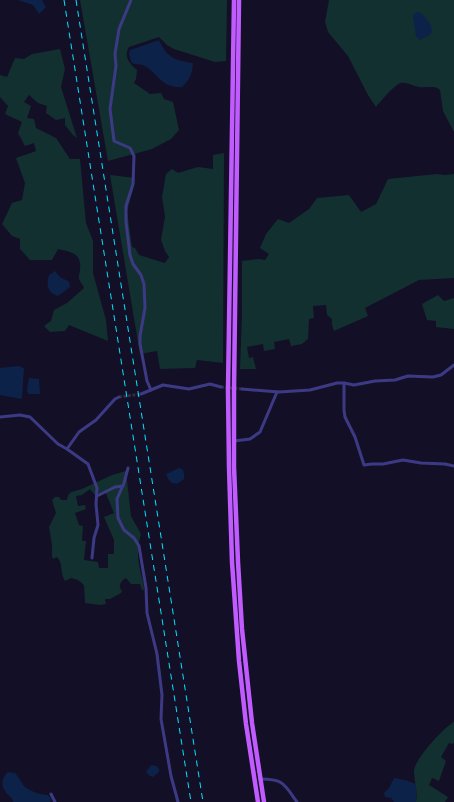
<svg xmlns="http://www.w3.org/2000/svg" width="454" height="802" font-family="Cabin,sans-serif">
<rect width="100%" height="100%" fill="#130f26"/>
<g fill="#12302f" fill-rule="evenodd">
<path d="M80,0H227L226,61L215,62L174,49L167,45L159,37L129,47C123,56 130,64 137,70L136,79L134,83L150,94L161,93L164,99L173,102L179,130L171,139L152,149L108,161Z"/>
<path d="M329,0H454V132L443,111L440,90C435,85 426,88 419,87C413,86 407,82 401,83C395,84 380,102 376,107L368,95L348,56L328,32L325,22Z"/>
<path d="M60,49L65,69L61,87L77,138L73,135L65,125V118L56,120L46,113L47,106L38,103L29,95L24,102L31,106L27,118L34,119L36,128L56,138L70,159H80L86,223L93,241V273L106,320L108,341L69,325L65,331L50,332L44,326L51,321L54,310L67,303L84,288C83,285 80,282 79,279C78,276 80,273 80,270C82,253 71,252 58,249L52,260H30L20,249V239L12,236L2,224L12,203L22,200L25,183L16,158L36,151L34,143L25,146L18,133L22,122L5,114L8,106L0,97V75L7,77L15,58L24,59L32,54Z"/>
<path d="M224,153L223,363L197,360L195,368L160,369L157,351L140,354L110,175L135,178L134,186L127,211L132,247L135,248L139,255L165,263L169,257L165,251L161,240L165,217L162,197L166,174L172,169L178,173L198,167L213,169V155Z"/>
<path d="M437,174L445,175L454,174V278L419,280L365,308L368,316L334,331L332,325V319L327,315L326,305L313,306L314,318L309,319L308,339L302,344L291,346L289,339L274,342L275,349L264,351L263,344L247,347L249,358L253,357L256,369H240L242,315V261L259,259L265,260L269,254L260,248L266,234L278,219L289,223L309,209L317,198L349,195L361,212L376,204L388,179Z"/>
<path d="M438,295L444,301L454,298V329L436,327V321L427,320L422,304Z"/>
<path d="M126,471L131,516L141,534C138,544 137,554 139,564C140,573 144,581 144,590H142L140,584H131L126,578C122,580 119,584 120,588L122,591L121,593L110,599H105L106,604L100,605L85,603L84,585L78,580L71,578L65,581C59,571 64,565 57,557L53,559L52,556V545L49,527L56,513L52,500L55,497H59L61,500H67L68,495L71,492L82,489L112,475ZM90,489L95,495L105,491L114,513L104,517L114,540V554H108V568H99L98,562L84,560L86,541H82L83,526L79,525L75,513L86,509L85,505L78,506L76,496L82,495Z"/>
<path d="M454,722V742L453,744L449,743L441,757L446,761L439,781L432,778L429,785L448,797L445,802H416C418,790 414,782 414,771C414,760 444,727 454,722Z"/>
</g>
<g fill="#0c2248">
<path d="M18,0H42L46,7L39,14L33,5Z"/>
<path d="M418,12L421,13L429,22L432,30L431,34L420,40L416,36L413,17L414,14Z"/>
<path d="M159,40C167,58 175,60 193,63C193,72 189,81 182,87C161,88 160,75 145,66C140,63 136,66 131,62L129,53L130,50Z"/>
<path d="M55,271C57,273 59,277 62,278C67,281 70,280 70,287L58,296C47,293 46,284 49,275Z"/>
<path d="M18,366L24,368L22,398L21,399L0,395V368Z"/>
<path d="M29,378L39,379L40,394H28L27,390Z"/>
<path d="M179,468C185,469 184,474 184,479L177,484L172,483L168,479L166,474Z"/>
<path d="M151,765L157,766L159,769V772L153,777L150,776L146,772Z"/>
<path d="M8,772L15,773C19,777 21,782 24,786C29,791 41,795 48,795L51,799L50,802H13C12,796 8,796 5,791C0,785 3,776 8,772Z"/>
<path d="M394,778L405,780L416,784V802H394L391,798L385,797L384,793L389,788Z"/>
</g>
<g fill="none" stroke-linecap="round" stroke-linejoin="round">
<g stroke="#312d47" stroke-width="3" stroke-dasharray="3 1.5" stroke-linecap="butt">
<path d="M221,387L242,389"/>
<path d="M119,397L141,394"/>
</g>
<g stroke="#3d3a85" stroke-width="3">
<path d="M131,0L119,29L115,54L116,66L110,109L114,141L130,148L134,156L133,184L126,206V222L130,255L133,264L141,275L144,284L145,308L140,336V344L147,381L151,390"/>
<path d="M344,383V410L345,417L355,437L364,465L372,464H383L403,460L421,463L445,464L454,466"/>
<path d="M242,389L279,392L310,390L337,383H344L354,385L375,381L395,380L408,376L433,377L441,375L454,365"/>
<path d="M141,394L163,385L189,389L210,384L221,387"/>
<path d="M0,417L20,415L30,417L58,444L67,449L79,432L96,420L115,399L119,397"/>
<path d="M234,441L250,439L260,432L277,392"/>
<path d="M67,449L88,464L97,488L96,504L98,525L94,538L92,558"/>
<path d="M128,468L124,483L117,499L118,518L124,530L134,538L139,546L146,588L147,613L157,654L162,695L161,719L171,776L178,802"/>
<path d="M97,496L115,487L123,486"/>
<path d="M260,779C284,779 284,784 297,802"/>
<path d="M51,794L55,802"/>
</g>
<g stroke="#c25bff" stroke-width="4.5">
<path d="M234,0L228,390L229,467L232,562L239,661L246,724L258,802"/>
<path d="M239,0L234,390V467L238,562L242,629L252,723L264,802"/>
</g>
<g stroke="#00e5ff" stroke-width="1" stroke-dasharray="6 5" stroke-linecap="butt">
<path d="M64,0L191,802"/>
<path d="M76,0L203,802"/>
</g>
</g>
</svg>
